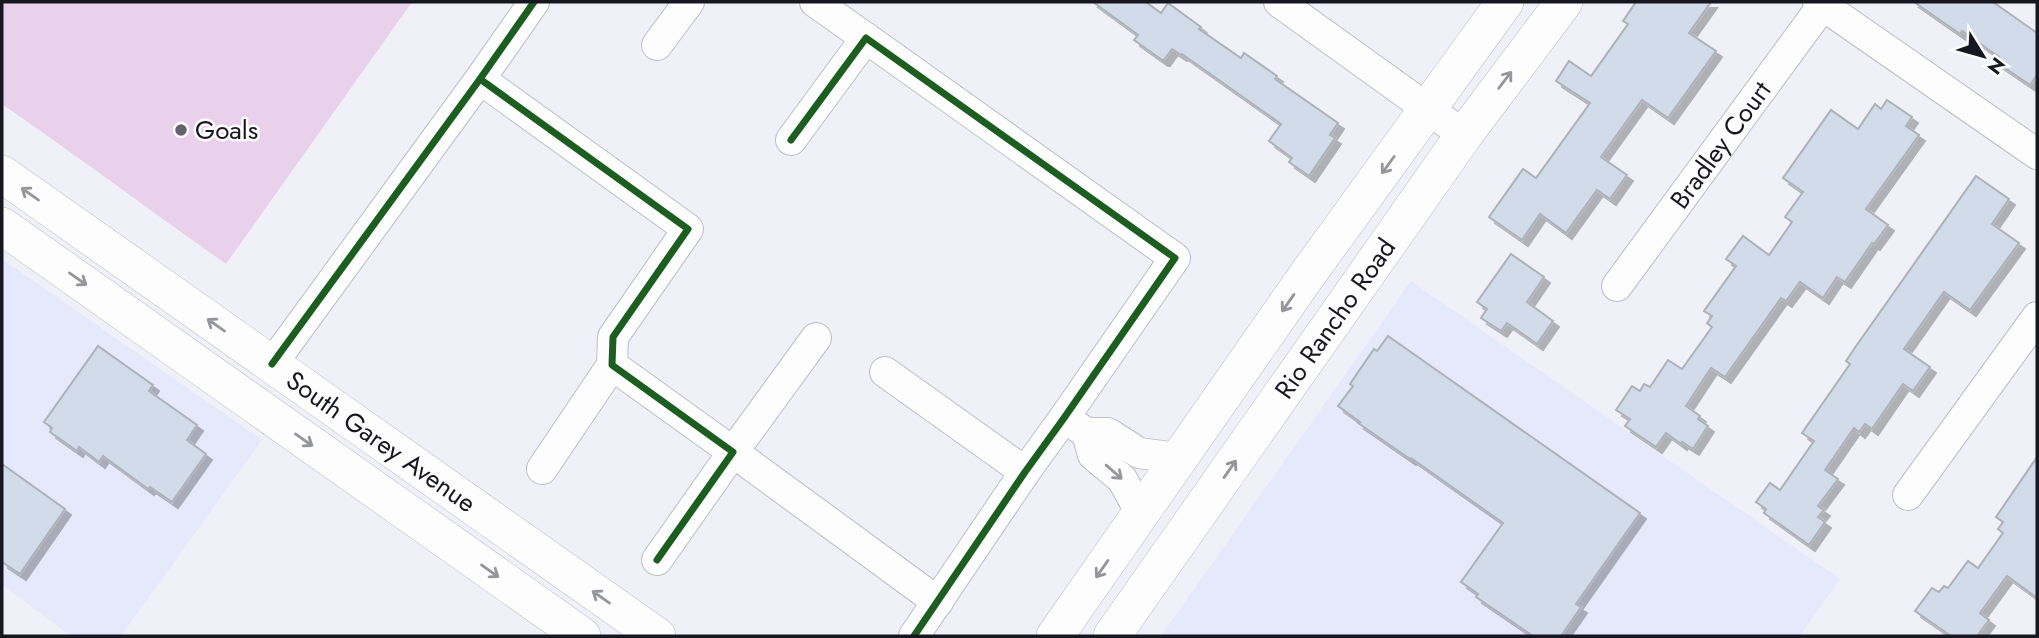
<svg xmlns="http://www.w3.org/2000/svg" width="2039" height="638" font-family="Jost,sans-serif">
<defs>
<filter id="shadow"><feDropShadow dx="6" dy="6" stdDeviation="0" flood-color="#0004"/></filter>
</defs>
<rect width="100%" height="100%" fill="#f0f1f8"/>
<g fill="#e6e9fc">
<path d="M2,259L262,440L121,636H71L2,585Z"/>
<path d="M1411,281L1840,579L1800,636H1161Z"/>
</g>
<path fill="#e9d1eb" d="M2,2H412L226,264C151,211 77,156 2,104Z"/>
<g fill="#d1dbe9" stroke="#adb1b8" stroke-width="2" filter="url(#shadow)">
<path d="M1093,2H1146L1161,13L1168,3L1201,27L1199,29L1241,58L1244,53L1277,76L1275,79L1338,123L1330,135L1335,138L1309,176L1289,162L1292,158L1269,141L1281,124L1182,54L1181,55L1172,49L1164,60H1162L1134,40L1138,35Z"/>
<path d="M1636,2H1711L1689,33L1716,51L1668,118L1642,100L1601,157L1627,175L1610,199L1597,190L1566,233L1540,214L1522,240L1489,217L1523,169L1536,178L1590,103L1556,81L1569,61L1591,76L1628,24L1623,21Z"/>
<path d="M1914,2H1993L2037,33V75L2030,85L1996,62L1999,57L1962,31L1960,34Z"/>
<path d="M1887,100L1912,117L1906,126L1919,135L1866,209L1888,225L1874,244L1872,243L1845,282L1837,277L1823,298L1800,282L1786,301L1781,298L1725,377L1711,368L1686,406L1700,416L1698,419L1708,426L1693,449L1682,442L1681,444L1666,433L1656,447L1625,426L1630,419L1616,410L1632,386L1640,391L1644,384L1650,387L1668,360L1682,369L1712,327L1707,323L1712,316L1704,311L1736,266L1726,259L1743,236L1769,255L1792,222L1785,217L1803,192L1783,178L1831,110L1858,129L1875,104L1881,109Z"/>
<path d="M1976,176L2009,199L1992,224L2019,243L1970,310L1944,292L1904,349L1930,367L1913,391L1903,384L1872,429L1865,424L1859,432L1854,428L1825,470L1838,479L1818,506L1824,510L1818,517L1825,522L1809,545L1764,513L1766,509L1756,502L1770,483L1780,490L1814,441L1802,433L1850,364L1846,361L1854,349Z"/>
<path d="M1511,254L1544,277L1527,302L1553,321L1537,344L1507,323L1501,331L1481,318L1487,309L1477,302Z"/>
<path d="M1388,336L1640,513L1576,604L1581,607L1561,636H1533L1476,597L1478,594L1461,582L1503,523L1411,458L1410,459L1358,423L1360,422L1338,406L1353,386L1350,384L1374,349L1377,351Z"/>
<path d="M98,346L153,385L149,391L197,425L187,440L206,454L172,502L150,487L148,489L103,456L99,462L79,447L77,451L50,432L52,428L44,422Z"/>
<path d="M2037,457V598L2007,576L1980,613L1989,620L1977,636H1951L1915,611L1932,588L1939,592L1944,586L1948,588L1968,561L1978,568L2003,533L1998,529L2003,522L1996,517Z"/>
<path d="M2,464L65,509L20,574L2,562Z"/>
</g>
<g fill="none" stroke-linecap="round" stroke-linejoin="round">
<defs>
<g id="minor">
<path d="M534,2L480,79L688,229L613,337L612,365L733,452L657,560"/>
<path d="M815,2L866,38"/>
<path d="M1279,2L1464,135"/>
<path d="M1818,2L2037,154"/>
<path d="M657,45L689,2"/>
<path d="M791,140L866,38L1175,258L1064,418L1025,472L914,636"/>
<path id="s1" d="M1617,286L1823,5"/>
<path d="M816,338L733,452L938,602"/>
<path d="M272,364L480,79"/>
<path d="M885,372L1025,472"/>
<path d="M1064,418L1087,433H1108L1139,453L1178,458"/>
<path d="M1087,433L1093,455L1122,479L1141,513"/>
<path d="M542,469L612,365"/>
<path d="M1908,495L2037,317"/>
</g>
<g id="major">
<path id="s2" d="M2,174L657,636"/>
<path d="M2,226L582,636"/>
<path d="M1055,636L1305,278L1505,2"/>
<path id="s3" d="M1112,636L1464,135L1564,2"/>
</g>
</defs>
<use href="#minor" stroke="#bcbdc6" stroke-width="32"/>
<use href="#major" stroke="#bcbdc6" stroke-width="38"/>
<use href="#minor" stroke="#fdfdfe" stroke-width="30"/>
<use href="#major" stroke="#fdfdfe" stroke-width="37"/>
<defs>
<g id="cycleway">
<path d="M534,2L480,79L688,229L613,337L612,365L733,452L657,560"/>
<path d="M791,140L866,38L1175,258L1064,418L1025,472L914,636"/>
<path d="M272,364L480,79"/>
</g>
</defs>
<use href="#cycleway" stroke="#fdfdfd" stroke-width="11"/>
<use href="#cycleway" stroke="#1b5e20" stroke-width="7"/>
</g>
<defs><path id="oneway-shaft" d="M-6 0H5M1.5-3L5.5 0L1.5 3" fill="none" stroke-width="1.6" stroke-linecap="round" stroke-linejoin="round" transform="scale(1.75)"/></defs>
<g stroke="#95969b">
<use href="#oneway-shaft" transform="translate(1505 80) rotate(-53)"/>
<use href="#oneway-shaft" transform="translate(1388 165) rotate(126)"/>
<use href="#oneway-shaft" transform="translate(30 194) rotate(-145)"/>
<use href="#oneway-shaft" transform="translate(78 279) rotate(35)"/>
<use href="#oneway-shaft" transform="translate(1288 303) rotate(125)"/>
<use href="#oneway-shaft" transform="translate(216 325) rotate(-145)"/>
<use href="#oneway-shaft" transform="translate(304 440) rotate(35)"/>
<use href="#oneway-shaft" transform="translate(1230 469) rotate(-55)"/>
<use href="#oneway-shaft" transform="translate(1114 472) rotate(41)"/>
<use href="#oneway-shaft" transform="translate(1102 569) rotate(125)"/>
<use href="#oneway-shaft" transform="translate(490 571) rotate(35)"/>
<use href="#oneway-shaft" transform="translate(601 597) rotate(-145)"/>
</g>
<circle fill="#62636c" stroke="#fdfdfd" stroke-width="2.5" cx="181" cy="130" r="7"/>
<g text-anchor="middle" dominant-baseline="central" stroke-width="5" stroke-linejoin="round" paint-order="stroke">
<g font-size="26" fill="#161721" stroke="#fdfdfd" text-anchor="start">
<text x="195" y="130">Goals</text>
</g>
<g font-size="26" fill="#161721" stroke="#fdfdfd">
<text stroke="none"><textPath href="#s1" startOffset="175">Bradley Court</textPath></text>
<text stroke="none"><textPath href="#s3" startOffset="388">Rio Rancho Road</textPath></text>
<text stroke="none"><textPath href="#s2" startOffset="464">South Garey Avenue</textPath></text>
</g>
</g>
<rect width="2039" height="638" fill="none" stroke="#161721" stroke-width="7"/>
<g transform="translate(1983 56) rotate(127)" stroke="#fdfdfd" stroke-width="5" paint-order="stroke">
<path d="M0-5L12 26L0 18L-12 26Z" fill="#161721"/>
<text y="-10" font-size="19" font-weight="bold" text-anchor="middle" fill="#161721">N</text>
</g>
</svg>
